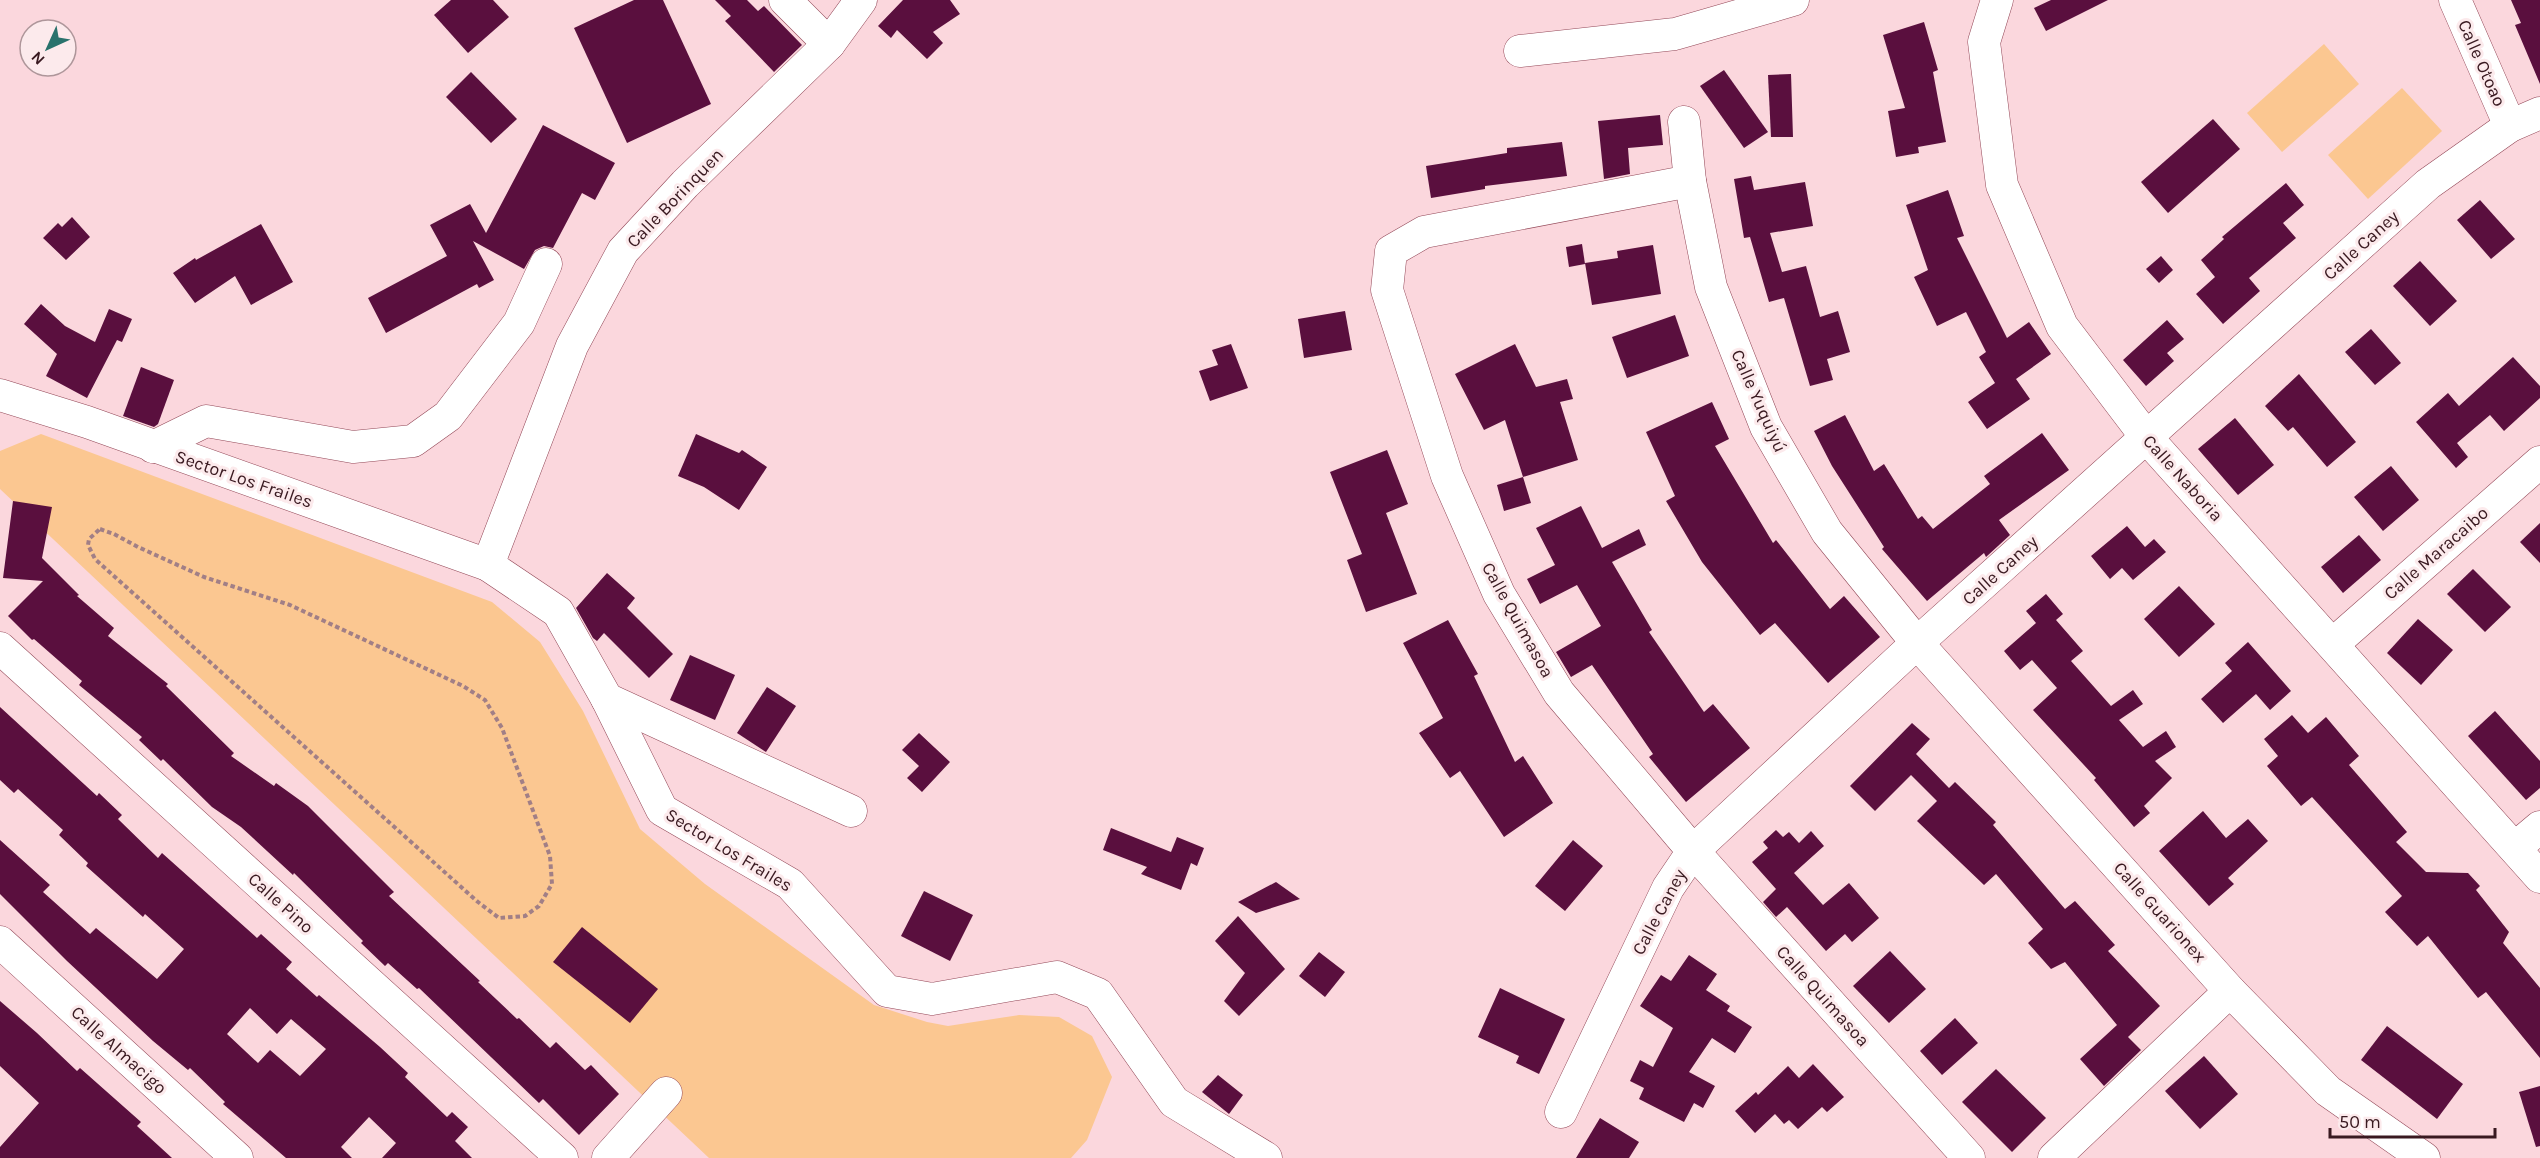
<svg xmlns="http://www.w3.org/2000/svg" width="2540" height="1158" font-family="Karla,sans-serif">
<rect width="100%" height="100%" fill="#fbd7dd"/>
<g fill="#fbc791">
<path d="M2324,44L2359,84L2282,152L2247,113Z"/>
<path d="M2402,88L2442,131L2368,199L2328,155Z"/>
<path d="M41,434L492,602L540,642L583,711L640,829L705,884L874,1005L927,1022L948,1026L1019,1015L1059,1017L1092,1036L1112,1077L1087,1140L1071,1158H709L0,489V451Z"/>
</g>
<g fill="#5a0f3e" fill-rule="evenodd">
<path d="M451,0H493L509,17L468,53L434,15Z"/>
<path d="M634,0H663L711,104L627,143L574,28Z"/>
<path d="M715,0H747L758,11L764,6L802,45L774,72L725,21L731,16Z"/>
<path d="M903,0H950L960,14L933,32L943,43L927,59L897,30L891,38L878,26Z"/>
<path d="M2051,0H2108L2046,31L2034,8Z"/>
<path d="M2511,0H2540V84L2515,25L2521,23Z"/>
<path d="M1924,22L1938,70L1933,72L1946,142L1918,147L1919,153L1896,157L1888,111L1905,108L1883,35Z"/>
<path d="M1724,70L1768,132L1744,148L1700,86Z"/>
<path d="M471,72L517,119L491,143L446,97Z"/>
<path d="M1791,74L1793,137H1771L1768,75Z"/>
<path d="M1660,115L1663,145L1628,148L1630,174L1604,179L1598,121Z"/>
<path d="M2213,119L2240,149L2168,213L2141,182Z"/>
<path d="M543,125L615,163L595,200L582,193L553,248L544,246L535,250L524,269L473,241L494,280L479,288L477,284L386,333L368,298L447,256L430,225L470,204L486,233Z"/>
<path d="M1562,142L1567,176L1485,186V189L1431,198L1426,166L1507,153V148Z"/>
<path d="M1751,176L1754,190L1805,182L1813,226L1770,233L1782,272L1806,266L1820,317L1838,311L1850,352L1827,359L1833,380L1810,386L1784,298L1769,302L1750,237L1744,238L1734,179Z"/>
<path d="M2286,183L2304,205L2283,223L2296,238L2249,278L2260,291L2223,324L2196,294L2215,277L2201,260L2224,239L2222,237Z"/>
<path d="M1948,190L1964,236L1957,238L2007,338L2029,322L2051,354L2016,379L2030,399L1987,429L1968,402L1995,383L1979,357L1986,352L1966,312L1937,326L1914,277L1928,270L1906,205Z"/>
<path d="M2480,200L2515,239L2491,259L2457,220Z"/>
<path d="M72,217L90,237L66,260L43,238L58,223L62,227Z"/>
<path d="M261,224L293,282L251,305L235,276L195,303L173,273L195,258L196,260Z"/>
<path d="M1582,244L1585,264L1569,267L1566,247Z"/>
<path d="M1653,245L1661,294L1592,305L1585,263L1618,258L1617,251Z"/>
<path d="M2161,256L2173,270L2159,283L2146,269Z"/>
<path d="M2420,261L2457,301L2430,326L2393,286Z"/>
<path d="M41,304L65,326L95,342L109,309L132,319L122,342L117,340L87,398L46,376L57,354L24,324Z"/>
<path d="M1345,311L1352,350L1304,358L1298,319Z"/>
<path d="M1675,315L1689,356L1627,378L1612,337Z"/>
<path d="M2167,320L2184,339L2167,353L2174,361L2146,386L2123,360Z"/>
<path d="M2371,329L2401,363L2375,385L2345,352Z"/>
<path d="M1231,344L1248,388L1210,401L1199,371L1218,365L1212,350Z"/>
<path d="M1515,344L1536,387L1567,379L1573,399L1560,402L1578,460L1523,477L1505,420L1484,430L1455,374Z"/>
<path d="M2513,357L2540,386V398L2504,431L2490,415L2457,443L2468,457L2456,468L2416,422L2448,393L2459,406Z"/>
<path d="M141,367L174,380L158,424L154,427L123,416Z"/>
<path d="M2299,374L2356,442L2327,467L2293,427L2288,431L2265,406Z"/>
<path d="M1712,402L1729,439L1715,446L1773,543L1776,540L1830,609L1844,596L1880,637L1828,683L1775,623L1760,635L1702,562L1666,501L1675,496L1646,432Z"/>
<path d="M1845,415L1874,471L1884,464L1918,519L1922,516L1933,529L1990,484L1984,476L2042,433L2069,470L1999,520L2010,535L1986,557L1984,553L1927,601L1882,549L1884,547L1832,466L1814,431Z"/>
<path d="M2235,418L2274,465L2238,495L2198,449Z"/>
<path d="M696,434L739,453L742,450L767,467L739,510L704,487L678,476Z"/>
<path d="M1387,450L1408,504L1386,513L1417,594L1366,612L1347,560L1362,554L1330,472Z"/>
<path d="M2391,466L2419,500L2383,531L2354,497Z"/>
<path d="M1523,477L1531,503L1504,511L1497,485Z"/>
<path d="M13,501L52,507L42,558L79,595L77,596L114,628L108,636L168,684L166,686L234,753L231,756L274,786L276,783L308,806L394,892L389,896L480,981L478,982L517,1019L519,1018L550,1048L556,1042L585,1070L591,1065L619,1094L579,1135L543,1099L539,1103L419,988L417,989L388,963L385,966L361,943L363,941L294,873L293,875L241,827L212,807L163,759L161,761L139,740L142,737L79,685L82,681L34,639L32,640L8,616L43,581L3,578Z"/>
<path d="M1581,506L1602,548L1639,529L1646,545L1612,562L1652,630L1649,632L1704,712L1713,704L1750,748L1686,802L1649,757L1653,754L1592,665L1571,677L1556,652L1601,626L1577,585L1540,604L1527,579L1555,565L1536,528Z"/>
<path d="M2540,523V563L2520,542Z"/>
<path d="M2127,526L2145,547L2154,539L2166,552L2133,580L2122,568L2110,579L2091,556Z"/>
<path d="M2359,535L2381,560L2343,593L2321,567Z"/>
<path d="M2473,569L2511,607L2485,632L2447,594Z"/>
<path d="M607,573L635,598L627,608L673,654L649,678L604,633L597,641L593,638L576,608Z"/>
<path d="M2179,586L2215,624L2179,657L2144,619Z"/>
<path d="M2046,594L2063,614L2056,620L2083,651L2071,661L2111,706L2133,690L2143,704L2119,720L2143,747L2166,731L2176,747L2155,761L2172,778L2144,806L2150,813L2134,827L2094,780L2096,778L2033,710L2057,688L2032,660L2020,670L2004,651L2036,623L2026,611Z"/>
<path d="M2418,619L2453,650L2421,685L2387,653Z"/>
<path d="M1448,620L1478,674L1474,676L1515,762L1523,756L1553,803L1504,837L1460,771L1450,778L1419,733L1443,718L1403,643Z"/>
<path d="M2248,642L2291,691L2270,710L2256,694L2223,723L2201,699L2232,671L2225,663Z"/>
<path d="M690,655L735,675L715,720L670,700Z"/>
<path d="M767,687L796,706L766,752L737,733Z"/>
<path d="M0,707L97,796L99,793L122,815L118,819L158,858L162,853L257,938L261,934L292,962L286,969L317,997L319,995L380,1047L408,1073L405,1077L447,1117L452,1112L468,1127L455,1141L472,1158H382L396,1143L369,1117L341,1147L352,1158H286L223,1104L225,1102L190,1068L188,1070L153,1041L67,961L0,894V840L50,885L43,892L90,934L96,928L157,979L184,949L145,914L143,917L86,866L88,863L59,835L63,830L18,789L14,793L0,780ZM250,1008L277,1034L291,1019L326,1049L300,1076L270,1050L258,1063L227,1034Z"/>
<path d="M2495,711L2540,761V788L2526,800L2468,736Z"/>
<path d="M2292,715L2308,733L2326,717L2359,756L2349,765L2407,832L2396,842L2426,872L2468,873L2480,886L2476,890L2509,932L2503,943L2540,988V1058L2486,992L2478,998L2428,936L2417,946L2385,912L2402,896L2312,797L2301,806L2267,766L2278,756L2264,739Z"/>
<path d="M1912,723L1930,739L1916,754L1949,788L1955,782L1996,822L1993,825L2065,909L2075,901L2115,945L2108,951L2160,1006L2128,1037L2141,1050L2104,1086L2080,1059L2117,1025L2065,962L2051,969L2028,943L2043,929L1996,874L1984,885L1917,821L1937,801L1911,775L1875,811L1850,786Z"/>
<path d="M919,733L950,762L922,792L907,778L919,766L902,750Z"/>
<path d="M2203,811L2226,838L2248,819L2268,841L2228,878L2234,884L2209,906L2159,851Z"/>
<path d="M1111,828L1171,852L1177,837L1204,848L1197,866L1191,863L1181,890L1141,874L1147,867L1103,850Z"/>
<path d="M1776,830L1783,837L1789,832L1799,843L1811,831L1824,846L1794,873L1823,905L1849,883L1879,918L1852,942L1845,934L1826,951L1787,907L1776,917L1763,902L1776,889L1752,862L1768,848L1763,842Z"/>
<path d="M1573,840L1603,866L1565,911L1535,886Z"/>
<path d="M1276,882L1300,899L1256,913L1238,902Z"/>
<path d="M924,891L973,915L950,961L901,936Z"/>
<path d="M1238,916L1285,969L1239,1016L1224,1001L1245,973L1215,941Z"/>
<path d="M582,927L658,989L630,1023L553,962Z"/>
<path d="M1890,951L1926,989L1889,1023L1853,986Z"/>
<path d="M1319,952L1345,972L1325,997L1299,976Z"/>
<path d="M1689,955L1717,974L1706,990L1730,1006L1727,1011L1752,1027L1735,1053L1712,1038L1689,1072L1715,1086L1703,1108L1694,1103L1684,1122L1639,1099L1644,1088L1630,1081L1640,1060L1653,1067L1673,1028L1640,1006L1661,975L1671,981Z"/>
<path d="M1500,988L1565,1019L1539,1074L1516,1063L1519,1056L1478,1037Z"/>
<path d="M0,1001L37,1033L77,1071L80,1068L141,1122L137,1126L172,1158H0V1147L39,1103L0,1066Z"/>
<path d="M1955,1018L1978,1043L1942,1075L1920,1051Z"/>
<path d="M2387,1026L2463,1084L2437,1119L2361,1060Z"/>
<path d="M2204,1056L2238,1094L2200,1129L2165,1091Z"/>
<path d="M1813,1064L1844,1097L1827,1112L1822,1107L1798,1129L1789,1120L1784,1124L1775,1114L1755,1133L1735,1111L1756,1092L1758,1095L1788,1066L1799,1078Z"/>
<path d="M1996,1069L2046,1118L2012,1152L1962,1102Z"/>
<path d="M1218,1075L1243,1095L1229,1114L1202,1092Z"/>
<path d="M2540,1086V1146L2536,1147L2519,1092Z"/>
<path d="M1600,1118L1639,1142L1629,1158H1576Z"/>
</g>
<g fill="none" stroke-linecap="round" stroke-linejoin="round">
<defs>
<g id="minor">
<path d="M785,0L829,44"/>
<path d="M1997,0L1984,42L2002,185L2062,326L2147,438L2540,877"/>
<path d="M2455,0L2510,126"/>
<path d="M1520,51L1675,34L1793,0"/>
<path d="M1684,122L1690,181L1711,287L1766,427L1827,532L1917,643L2230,991L2328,1091L2424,1158"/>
<path d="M1690,181L1424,232L1391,251L1387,290L1447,476L1499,594L1559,693L1693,851L1969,1158"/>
<path d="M0,395L87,422L488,565L558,612L607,699L662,810L790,884L887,991L932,999L1057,977L1098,994L1174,1102L1266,1158"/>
<path d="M153,447L206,421L353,447L413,441L448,416L519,323L546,264"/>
<path d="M488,565L572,346L623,251L685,184L829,44L861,0"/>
<path d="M2333,644L2540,462"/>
<path d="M0,648L562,1158"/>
<path d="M607,699L851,811"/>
<path d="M2515,848L2540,827"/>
<path d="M0,942L237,1158"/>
<path d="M1561,1112L1668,888L1693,851L1917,643L2428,184L2510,126L2540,113"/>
<path d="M608,1158L666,1093"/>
<path d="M2054,1158L2230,991"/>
</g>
</defs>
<use href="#minor" stroke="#934858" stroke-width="33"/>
<path stroke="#a17f86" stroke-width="4" stroke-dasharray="4.5 3" stroke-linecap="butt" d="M100,529L114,534L138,547L204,577L290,605L463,686L485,700L502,728L550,856L552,884L539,906L525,916L499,918L478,902L95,559L88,545L89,539Z"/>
<use href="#minor" stroke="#fff" stroke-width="32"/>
</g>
<g text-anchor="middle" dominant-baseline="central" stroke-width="6" stroke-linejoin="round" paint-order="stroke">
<g font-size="18" fill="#391920" stroke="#fceaec">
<text transform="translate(2482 63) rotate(66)">Calle Otoao</text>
<text transform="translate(675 198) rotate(-46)">Calle Borinquen</text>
<text transform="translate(2361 245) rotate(-42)">Calle Caney</text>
<text transform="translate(1759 401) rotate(66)">Calle Yuquiyú</text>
<text transform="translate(2183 478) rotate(48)">Calle Naboria</text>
<text transform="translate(244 479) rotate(19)">Sector Los Frailes</text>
<text transform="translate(2436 553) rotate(-41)">Calle Maracaibo</text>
<text transform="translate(2000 570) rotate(-42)">Calle Caney</text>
<text transform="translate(1518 620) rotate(61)">Calle Quimasoa</text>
<text transform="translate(729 850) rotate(31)">Sector Los Frailes</text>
<text transform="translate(281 903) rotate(42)">Calle Pino</text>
<text transform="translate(1659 912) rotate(-62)">Calle Caney</text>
<text transform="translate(2160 912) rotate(48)">Calle Guarionex</text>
<text transform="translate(1823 996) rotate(48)">Calle Quimasoa</text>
<text transform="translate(119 1050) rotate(42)">Calle Almacigo</text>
</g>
</g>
<g transform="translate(48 48) rotate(225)"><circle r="28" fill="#fceaec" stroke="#ae969a" stroke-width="1.5"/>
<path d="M0-4.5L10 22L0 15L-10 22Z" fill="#29726c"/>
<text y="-9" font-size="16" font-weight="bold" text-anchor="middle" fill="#391920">N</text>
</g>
<path d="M2330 1128v9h165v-9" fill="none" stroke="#391920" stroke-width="3"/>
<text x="2339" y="1128" font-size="18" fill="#391920" stroke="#fceaec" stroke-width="4.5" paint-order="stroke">50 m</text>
</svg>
